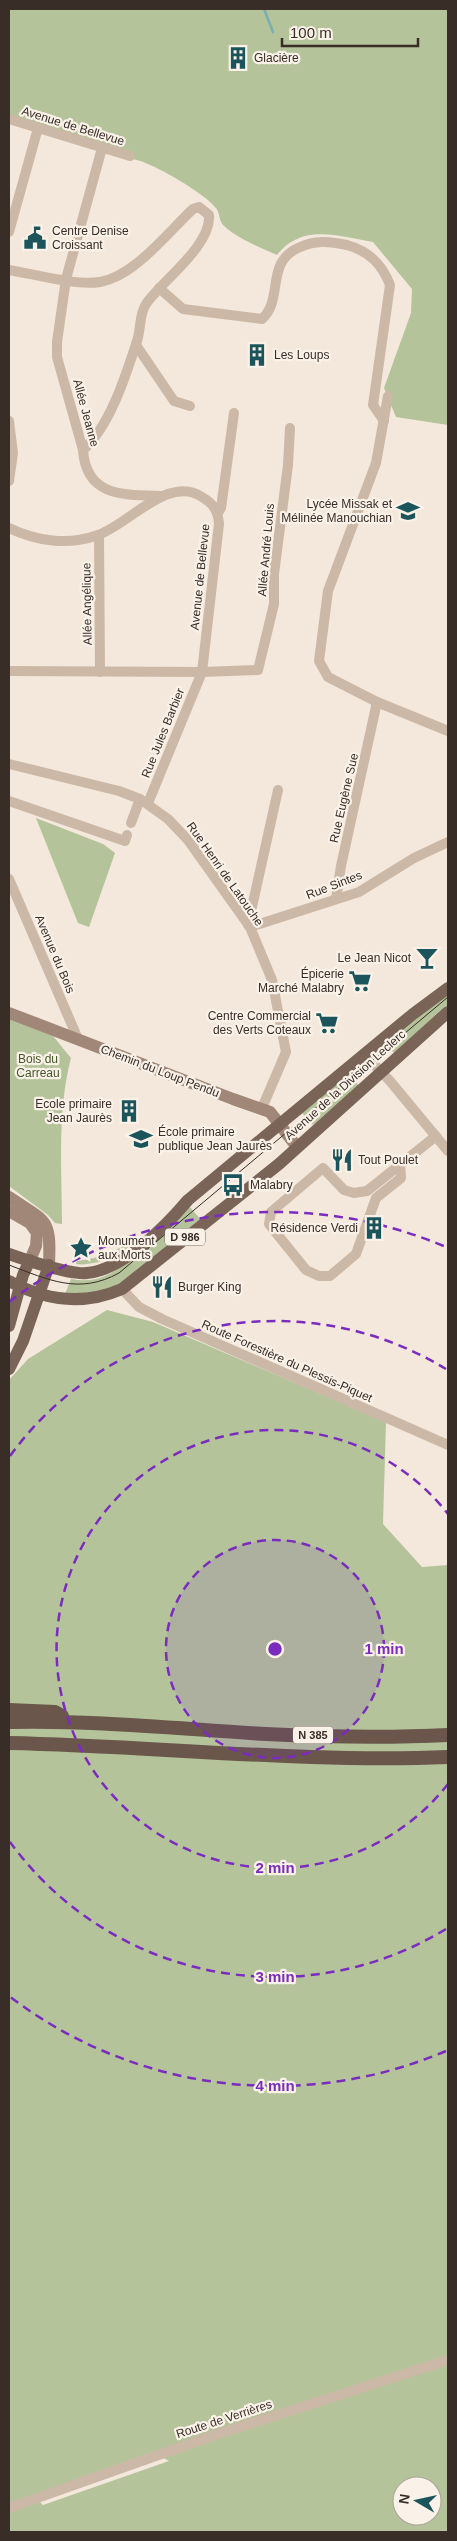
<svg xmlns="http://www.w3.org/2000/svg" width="457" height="2541" font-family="Arial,sans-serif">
<rect width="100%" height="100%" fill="#f3e8db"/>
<g fill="#b4c39a" fill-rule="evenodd">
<path d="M9,9H448V425L396,417L384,388L411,313L412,289L373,242C338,236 302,223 277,255C259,247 238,239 223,225C219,221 220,213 216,208C206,194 147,159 131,159L9,115Z"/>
<path d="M36,818L103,844L115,853L89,927L78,923Z"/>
<path d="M448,992V1008L395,1054L386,1043Z"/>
<path d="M9,1019L53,1036L71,1058C57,1111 62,1169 62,1224L55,1223L48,1215L9,1186Z"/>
<path d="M349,1074L359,1086L313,1125L302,1113Z"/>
<path d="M189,1206L202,1221L121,1285L100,1293L65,1294L71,1279C82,1281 94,1281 105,1276C129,1266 168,1224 189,1206Z"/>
<path d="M137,1236C132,1253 93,1267 76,1264L77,1261C100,1258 120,1251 137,1236Z"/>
<path d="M107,1310L153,1322L386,1422L383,1524L422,1567L448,1565V2532H9V1380L28,1359ZM153,2452L169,2461L43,2505L33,2495ZM402,2486H432V2516H402Z"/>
</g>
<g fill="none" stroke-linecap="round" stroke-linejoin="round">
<path stroke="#78aeb2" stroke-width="2.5" d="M264,9L273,32"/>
<g stroke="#ccb8a6" stroke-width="10">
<path d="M9,119L130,156"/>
<path d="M102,148L66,279L57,342V357L83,450C86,497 124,495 161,496"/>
<path d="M9,232L38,128"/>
<path d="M9,270C34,274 76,286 100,282C135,276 168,232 193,209L199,207L209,215C212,245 162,281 146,304C139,314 141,330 137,341C126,375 110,426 83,450"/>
<path d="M159,288L183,309L262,319C284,299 265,263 298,248C315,240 328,241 347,245C369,251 382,264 390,285L373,405L384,421"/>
<path d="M136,345L174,401L190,406"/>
<path d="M388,396L376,463L328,591L319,661L328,677L377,702L448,731"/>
<path d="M9,421L13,453L9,481"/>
<path d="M218,513L221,508L234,413"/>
<path d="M9,528C36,541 68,546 98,535C128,525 169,474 202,497C214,504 218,511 219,524L202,672L148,803"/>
<path d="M99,535L100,672"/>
<path d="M9,671L202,672L258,670L274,604V574L288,465L290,428"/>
<path d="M9,764L119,791L140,799L168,819L188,840L250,927L272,980L286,1052L262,1108"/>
<path d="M9,801L125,841L127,835"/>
<path d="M131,823L140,799"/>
<path d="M9,879L78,1039"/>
<path d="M336,899L341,866L377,702"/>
<path d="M248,925L278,790"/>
<path d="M250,927L359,892L414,858L448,842"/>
<path d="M364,1054L390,1081L448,1151"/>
<path d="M400,1163L401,1178L376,1198L356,1254L330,1276H319L306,1270L269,1224L271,1212L323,1168L344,1190L354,1193L367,1191L436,1136"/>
<path d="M122,1289L139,1307L162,1319L448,1445"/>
<path d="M9,2508L215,2435L448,2360"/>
</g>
<g stroke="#a08777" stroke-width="12">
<path d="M9,1013L233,1099L270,1112L297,1147"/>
<path d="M9,1197C47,1223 51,1217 49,1265"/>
<path d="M9,1211L30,1223L37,1233L36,1246L30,1260"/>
</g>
<g stroke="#7a6458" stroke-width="12">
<path d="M9,1254C26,1260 71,1275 87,1273C123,1270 166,1226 188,1200L413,1014L448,988"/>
<path d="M9,1281C46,1301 83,1306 122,1289L279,1164L448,1012"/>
<path d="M9,1326L23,1275L30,1260"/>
<path d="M9,1369L23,1341L49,1265"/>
</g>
<g stroke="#6a564b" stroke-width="14">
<path d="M9,1710L55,1712L62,1716"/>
<path d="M9,1722C95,1720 180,1729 266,1734C327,1737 388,1738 448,1735"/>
<path d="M9,1743C155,1746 302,1763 448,1757"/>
</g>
<path stroke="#382d27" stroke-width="1" d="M9,1265C49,1280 79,1295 119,1273L448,997"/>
</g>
<circle cx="275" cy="1649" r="109" fill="#7b2cbf" fill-opacity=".12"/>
<g fill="none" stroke="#7b2cbf" stroke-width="2.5" stroke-dasharray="9 6">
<circle cx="275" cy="1649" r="109"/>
<path d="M448 1784A219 219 0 1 1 448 1514"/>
<path d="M446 1929A328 328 0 0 1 10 1842M10 1456A328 328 0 0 1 446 1369"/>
<path d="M446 2051A437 437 0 0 1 9 1996M9 1302A437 437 0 0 1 446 1247"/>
</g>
<defs>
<symbol id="building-bare" viewBox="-9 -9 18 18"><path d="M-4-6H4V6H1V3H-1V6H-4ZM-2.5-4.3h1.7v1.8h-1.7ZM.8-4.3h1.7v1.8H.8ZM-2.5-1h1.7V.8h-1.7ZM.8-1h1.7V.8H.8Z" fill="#1b555b" stroke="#faf2e8" stroke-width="2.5" paint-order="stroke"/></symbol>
<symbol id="civic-bare" viewBox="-9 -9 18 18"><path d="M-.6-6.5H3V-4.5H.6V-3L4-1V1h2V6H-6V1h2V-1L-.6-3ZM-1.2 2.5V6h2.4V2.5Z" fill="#1b555b" stroke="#faf2e8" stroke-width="2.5" paint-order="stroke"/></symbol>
<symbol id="school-bare" viewBox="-9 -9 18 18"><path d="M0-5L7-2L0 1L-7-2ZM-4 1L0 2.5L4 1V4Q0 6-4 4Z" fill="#1b555b" stroke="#faf2e8" stroke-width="2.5" paint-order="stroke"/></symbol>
<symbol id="bar-bare" viewBox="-9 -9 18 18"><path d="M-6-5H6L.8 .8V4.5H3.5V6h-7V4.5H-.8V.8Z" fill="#1b555b" stroke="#faf2e8" stroke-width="2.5" paint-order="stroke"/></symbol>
<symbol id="supermarket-bare" viewBox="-9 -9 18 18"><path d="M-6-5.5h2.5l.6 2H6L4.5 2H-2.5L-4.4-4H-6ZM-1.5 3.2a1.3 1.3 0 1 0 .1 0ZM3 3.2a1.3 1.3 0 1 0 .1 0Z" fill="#1b555b" stroke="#faf2e8" stroke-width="2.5" paint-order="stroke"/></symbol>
<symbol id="restaurant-bare" viewBox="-9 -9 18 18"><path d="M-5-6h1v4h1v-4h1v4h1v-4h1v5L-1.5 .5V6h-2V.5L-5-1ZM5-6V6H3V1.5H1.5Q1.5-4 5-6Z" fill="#1b555b" stroke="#faf2e8" stroke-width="2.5" paint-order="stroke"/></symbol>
<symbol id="bus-bare" viewBox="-9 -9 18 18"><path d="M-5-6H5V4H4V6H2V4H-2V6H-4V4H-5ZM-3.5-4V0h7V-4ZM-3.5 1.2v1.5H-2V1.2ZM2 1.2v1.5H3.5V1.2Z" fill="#1b555b" stroke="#faf2e8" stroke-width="2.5" paint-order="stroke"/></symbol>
<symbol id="sight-bare" viewBox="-9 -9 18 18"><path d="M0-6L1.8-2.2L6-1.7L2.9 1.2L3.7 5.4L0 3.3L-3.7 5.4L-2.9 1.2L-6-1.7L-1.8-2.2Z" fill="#1b555b" stroke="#faf2e8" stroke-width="2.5" paint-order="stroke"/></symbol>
</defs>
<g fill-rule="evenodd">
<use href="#building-bare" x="222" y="42" width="32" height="32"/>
<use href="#civic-bare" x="19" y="222" width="32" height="32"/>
<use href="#building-bare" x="241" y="339" width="32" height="32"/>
<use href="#school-bare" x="392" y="495" width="32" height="32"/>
<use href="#bar-bare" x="411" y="942" width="32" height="32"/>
<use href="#supermarket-bare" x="344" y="965" width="32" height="32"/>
<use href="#supermarket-bare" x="311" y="1007" width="32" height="32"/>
<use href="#building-bare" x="113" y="1095" width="32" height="32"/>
<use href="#school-bare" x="125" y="1123" width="32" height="32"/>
<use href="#restaurant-bare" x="326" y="1144" width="32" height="32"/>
<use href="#bus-bare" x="217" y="1169" width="32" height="32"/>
<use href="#building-bare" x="358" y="1212" width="32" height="32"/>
<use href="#sight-bare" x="65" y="1232" width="32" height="32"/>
<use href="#restaurant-bare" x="146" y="1271" width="32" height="32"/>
</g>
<g text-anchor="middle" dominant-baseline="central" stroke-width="4.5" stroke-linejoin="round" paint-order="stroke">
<g fill="#faf2e8" stroke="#726861" stroke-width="1">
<rect x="165" y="1228.5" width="40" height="17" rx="4"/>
<rect x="293" y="1726.5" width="40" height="17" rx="4"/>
</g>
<g font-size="11" font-weight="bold" fill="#382d27">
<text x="185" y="1237">D 986</text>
<text x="313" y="1735">N 385</text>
</g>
<g font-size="12" fill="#382d27" stroke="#faf2e8" text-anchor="start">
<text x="254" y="58">Glacière</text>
<text x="52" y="231">Centre Denise<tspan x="52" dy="14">Croissant</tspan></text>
<text x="274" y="355">Les Loups</text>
<text x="392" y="504" text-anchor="end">Lycée Missak et<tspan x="392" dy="14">Mélinée Manouchian</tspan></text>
<text x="411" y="958" text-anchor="end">Le Jean Nicot</text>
<text x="344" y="974" text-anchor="end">Épicerie<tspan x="344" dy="14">Marché Malabry</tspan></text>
<text x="311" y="1016" text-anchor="end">Centre Commercial<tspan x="311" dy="14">des Verts Coteaux</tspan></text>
<text x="112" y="1104" text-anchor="end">Ecole primaire<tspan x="112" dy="14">Jean Jaurès</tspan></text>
<text x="158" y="1132">École primaire<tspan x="158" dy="14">publique Jean Jaurès</tspan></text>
<text x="358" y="1160">Tout Poulet</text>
<text x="250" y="1185">Malabry</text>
<text x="358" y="1228" text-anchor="end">Résidence Verdi</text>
<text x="98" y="1241">Monument<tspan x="98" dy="14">aux Morts</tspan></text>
<text x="178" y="1287">Burger King</text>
</g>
<g font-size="12" fill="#382d27" stroke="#faf2e8">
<text transform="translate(73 126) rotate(17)">Avenue de Bellevue</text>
<text transform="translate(86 413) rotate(75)">Allée Jeanne</text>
<text transform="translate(266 550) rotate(-85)">Allée André Louis</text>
<text transform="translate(200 577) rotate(-84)">Avenue de Bellevue</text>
<text transform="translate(87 604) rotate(-91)">Allée Angélique</text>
<text transform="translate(163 733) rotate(-68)">Rue Jules Barbier</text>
<text transform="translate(344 798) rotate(-77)">Rue Eugène Sue</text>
<text transform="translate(225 874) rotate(55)">Rue Henri de Latouche</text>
<text transform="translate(334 885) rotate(-21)">Rue Sintes</text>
<text transform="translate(55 954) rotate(67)">Avenue du Bois</text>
<text transform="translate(160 1071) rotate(21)">Chemin du Loup Pendu</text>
<text transform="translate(345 1085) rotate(-42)">Avenue de la Division Leclerc</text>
<text transform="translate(287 1361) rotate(24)">Route Forestière du Plessis-Piquet</text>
<text transform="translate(224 2419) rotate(-18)">Route de Verrières</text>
</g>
<g font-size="12" fill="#45572a" stroke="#faf2e8">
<text x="38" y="1059">Bois du<tspan x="38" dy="14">Carreau</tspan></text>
</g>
</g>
<circle cx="275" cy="1649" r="8" fill="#7b2cbf" stroke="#faf2e8" stroke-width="2.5"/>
<g font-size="15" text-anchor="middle" font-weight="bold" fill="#7b2cbf" stroke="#faf2e8" stroke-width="4.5" stroke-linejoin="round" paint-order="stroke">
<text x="384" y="1654">1 min</text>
<text x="275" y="1873">2 min</text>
<text x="275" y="1982">3 min</text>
<text x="275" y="2091">4 min</text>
</g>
<rect width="457" height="2541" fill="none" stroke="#382d27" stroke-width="20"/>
<g transform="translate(417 2501) rotate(279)"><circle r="24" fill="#faf2e8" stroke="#aca39b"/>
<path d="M0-4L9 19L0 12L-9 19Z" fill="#1b555b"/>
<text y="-8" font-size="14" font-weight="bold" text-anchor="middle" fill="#382d27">N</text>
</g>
<path d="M282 38v8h136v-8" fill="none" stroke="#382d27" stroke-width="2.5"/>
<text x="290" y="38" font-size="15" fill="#382d27" stroke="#faf2e8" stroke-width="4" paint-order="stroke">100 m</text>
</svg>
